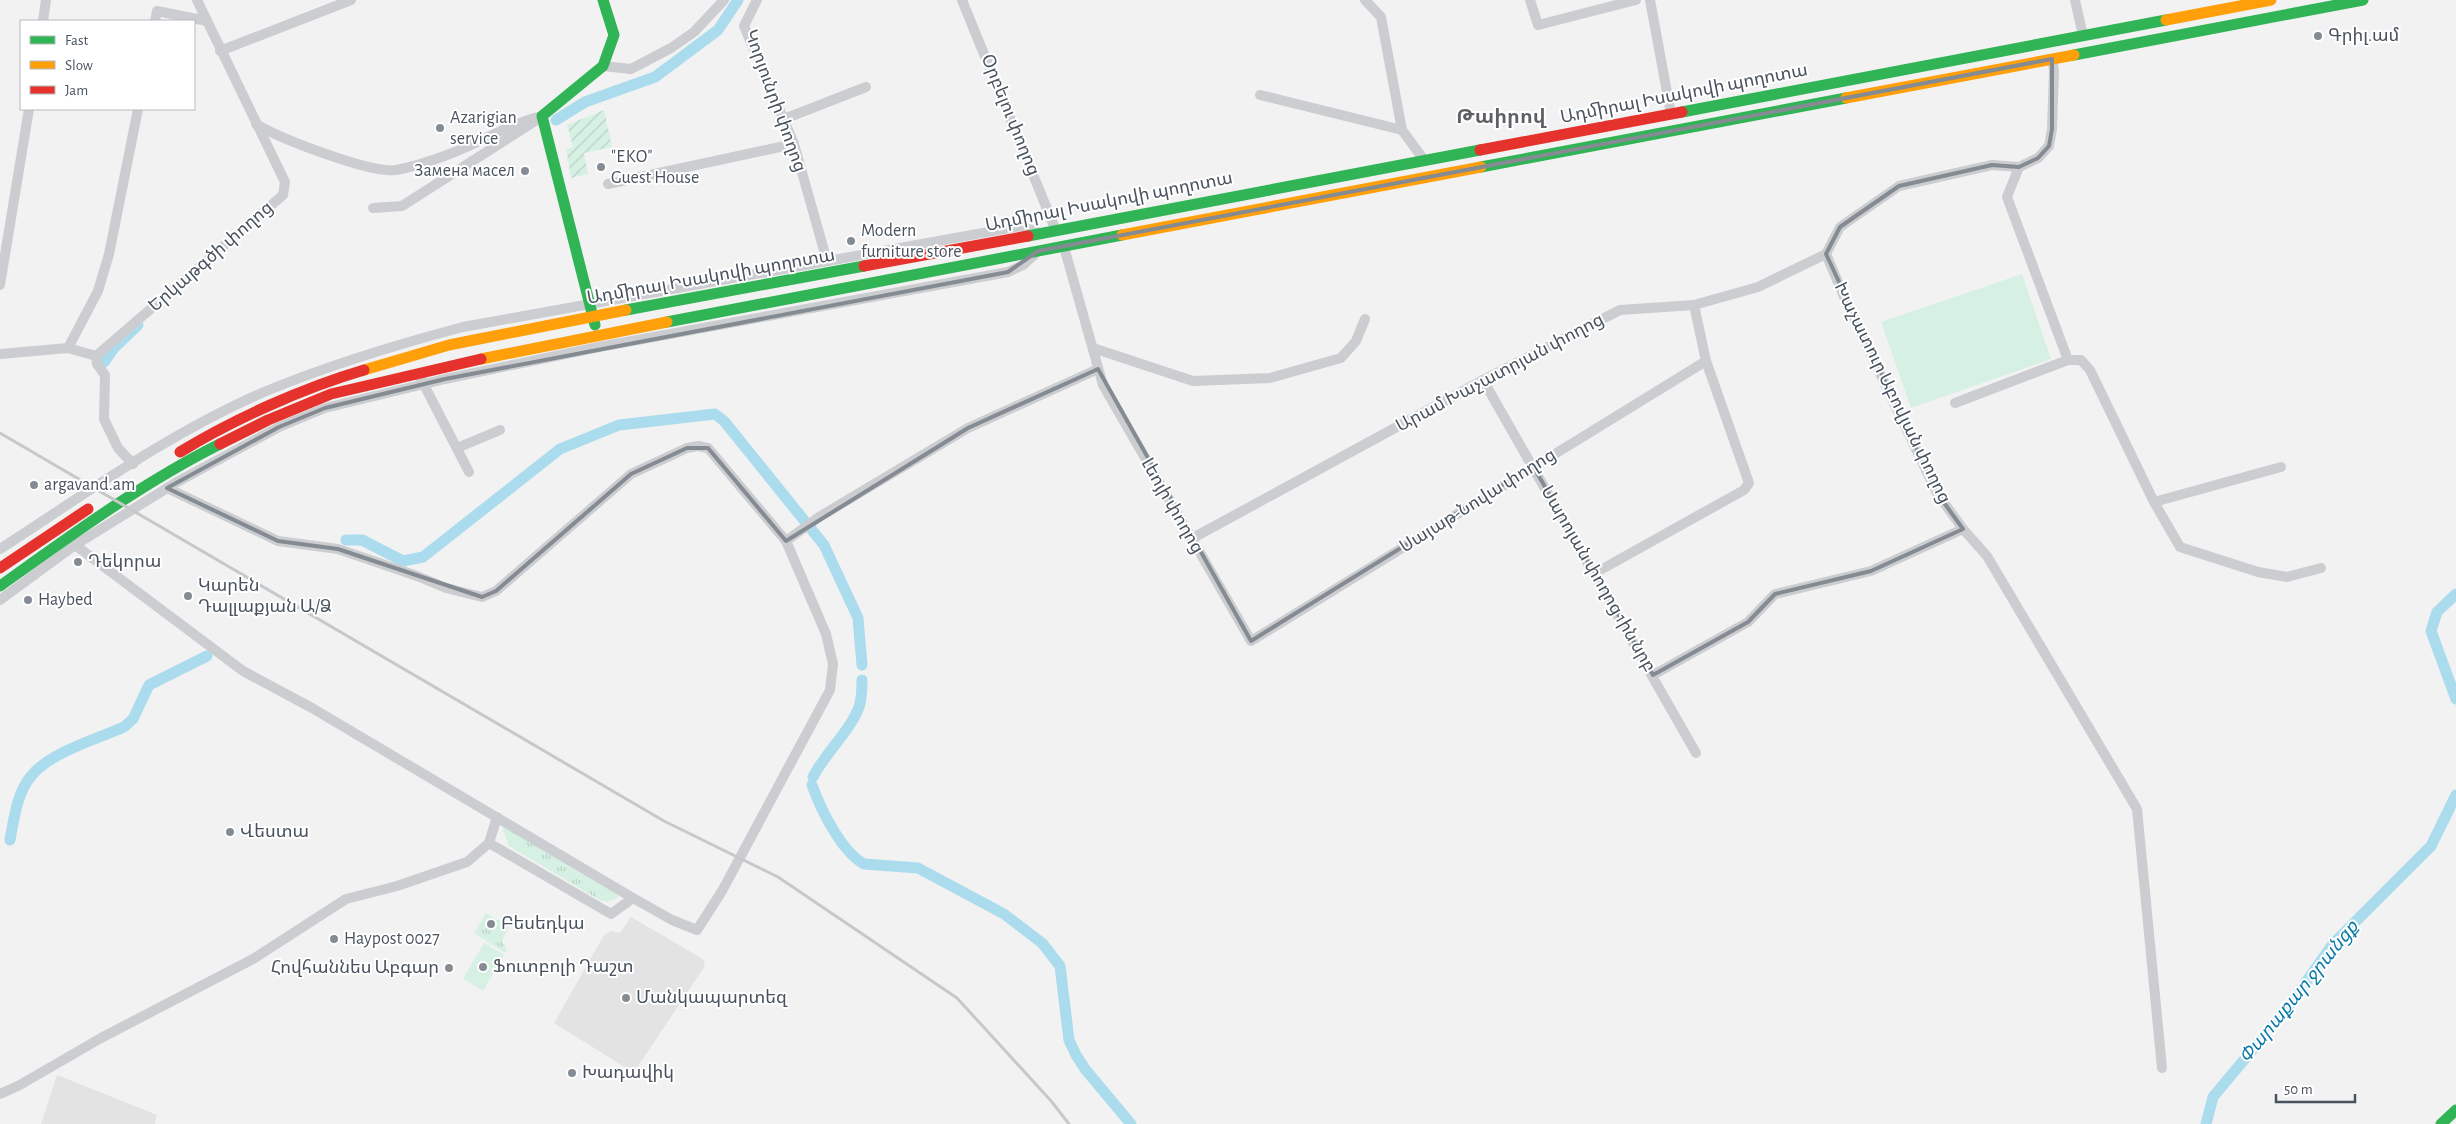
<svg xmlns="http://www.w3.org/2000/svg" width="2456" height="1124" font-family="'Alegreya Sans','Noto Sans Armenian',sans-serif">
<defs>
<pattern id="park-tufts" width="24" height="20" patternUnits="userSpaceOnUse" patternTransform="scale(1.25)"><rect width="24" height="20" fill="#d6f1e3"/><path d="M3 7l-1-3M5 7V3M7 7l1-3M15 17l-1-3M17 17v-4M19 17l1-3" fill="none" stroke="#b9d1c5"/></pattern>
<pattern id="garden-furrows" width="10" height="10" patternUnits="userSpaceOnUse" patternTransform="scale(1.25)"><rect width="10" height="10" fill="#d6f1e3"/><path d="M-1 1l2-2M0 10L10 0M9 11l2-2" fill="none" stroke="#b9d1c5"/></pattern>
</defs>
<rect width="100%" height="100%" fill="#f2f2f2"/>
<g fill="#e4e3e4">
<path d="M631,917L703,959L705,966L636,1069L631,1071L554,1023L604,935L611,931L620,933Z"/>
<path d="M57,1075L157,1115L155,1124H41Z"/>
</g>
<g fill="#d6f1e3">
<path d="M2022,274L2051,359L1911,408L1881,322Z"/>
<path d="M484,943L504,955L483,991L463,979Z"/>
</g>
<g fill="url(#park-tufts)">
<path d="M502,828H508L615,889L618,896C613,902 608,902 601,901L509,846Z"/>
<path d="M486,913L509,927L502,941L507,950L505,953L474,933Z"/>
</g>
<path fill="url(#garden-furrows)" d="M604,110L612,147L584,153L588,174L571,178L566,149L573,147L567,125Z"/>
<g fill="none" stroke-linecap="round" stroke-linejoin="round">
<g stroke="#abdcee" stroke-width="11">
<path d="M556,120L585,102L655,77L718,30L738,0"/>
<path d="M104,362L114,348L138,325"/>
<path d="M346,540H362L403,561L423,557L560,449L619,425L715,414L724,421L824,545L858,618L862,665"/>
<path d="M2456,594L2437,612L2431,631L2456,699"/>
<path d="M813,777C825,753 851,730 859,707C862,699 862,689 862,680"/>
<path d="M812,785C821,810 841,851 864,864L918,868L1004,914L1042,943L1060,966L1069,1040L1076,1055L1085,1069L1131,1124"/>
<path d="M10,840C14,818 17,792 32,775C51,752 97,739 124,727L133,719L149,685L207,656"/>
<path d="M2206,1124L2213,1097L2289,1006L2333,944L2431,846L2456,795"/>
</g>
<g stroke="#cccdd0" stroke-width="10">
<path d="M757,0L744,26L794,144L827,261"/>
<path d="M962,0L1056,231"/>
<path d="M1365,0L1381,17L1402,130L1424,160"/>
<path d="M1530,0L1538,25L1636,0"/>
<path d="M1650,0L1671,114"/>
<path d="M2075,0L2083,36"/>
<path d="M43,21L46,0"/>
<path d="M155,21L157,11L207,21"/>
<path d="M220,51L351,0"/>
<path d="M603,66L631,69L671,48L694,32L724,0"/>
<path d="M1260,95L1402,130"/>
<path d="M784,119L866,87"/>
<path d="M256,124C279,138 371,174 396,170C413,167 431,161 447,155C480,143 508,124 542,116"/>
<path d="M2019,167L2007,197L2068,360H2081L2090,370L2154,502L2180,547L2258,572L2287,577L2321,568"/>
<path d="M608,184L794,144"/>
<path d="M373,208L402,206L535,121"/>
<path d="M1064,247L1103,385L1251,641L1706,361"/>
<path d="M1826,254L1848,306L1937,493L1963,529L1987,556L2137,809L2162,1068"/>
<path d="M1826,254L1840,227L1899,186L1992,165L2019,167L2038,158L2049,146L2052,129L2054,70L2052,59"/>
<path d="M0,285L29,109"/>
<path d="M68,348L98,291L109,254L138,109"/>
<path d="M1093,348L1193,381L1270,378L1341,358L1356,341L1365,319"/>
<path d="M0,354L68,348L96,356"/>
<path d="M96,356L283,195L285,182L197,0"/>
<path d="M96,356L97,364L105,375L104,419L118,448L133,464"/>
<path d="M421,379L469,472"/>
<path d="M1483,380L1696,753"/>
<path d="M1955,403L2068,360"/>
<path d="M457,448L500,430"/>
<path d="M2154,502L2281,467"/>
<path d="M1191,539L1483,380L1620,310L1694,305L1758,287L1826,254"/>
<path d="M786,541L819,517L968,428L1098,369"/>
<path d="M75,545L243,671L312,708L633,898L672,920L697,930L722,891L830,690L833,664L826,634L786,541L708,448L698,446L687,448L631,474L496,591L482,597L446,588L417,576L338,549L278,541L167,488"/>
<path d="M0,549C85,494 171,432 264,392C329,365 395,345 463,327L1021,226L1037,232"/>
<path d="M1595,573L1744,490L1749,483L1706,361L1694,305"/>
<path d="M0,600L75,545L177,482L279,427L325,408L445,379L599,347L1008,272L1023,265L1034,255"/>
<path d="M1653,675L1748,622L1775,594L1871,571L1963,529"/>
<path d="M489,843L611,914L633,898"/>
<path d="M0,1094L18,1086L101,1038L253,959L346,899L397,886L467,862L489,843L497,817"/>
</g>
<g stroke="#30b455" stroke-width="11">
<path d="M2074,55L2363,0"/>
<path d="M1682,112L2166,20"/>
<path d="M1481,167L1846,98"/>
<path d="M1028,236L1480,150"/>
<path d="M626,310L864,266"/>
<path d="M667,322L1122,235"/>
<path d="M595,325L542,116L603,66L614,35L603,0"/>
<path d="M0,586C70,536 142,483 220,444"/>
<path d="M2441,1124L2456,1110"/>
</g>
<g stroke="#ff9f0a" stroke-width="11">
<path d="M2166,20L2271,0"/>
<path d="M1846,98L2074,55"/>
<path d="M1122,235L1481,167"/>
<path d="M481,359L667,322"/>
<path d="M364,370L449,345L626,310"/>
</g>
<g stroke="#e5322d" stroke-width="11">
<path d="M1480,150L1682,112"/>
<path d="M864,266L1028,236"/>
<path d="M220,444L268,420L331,394L481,359"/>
<path d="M180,452C234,419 303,388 364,370"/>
<path d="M0,568L88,509"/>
</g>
<path stroke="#c7c8ca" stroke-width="3" d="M0,433L664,821L778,877L957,998L1052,1102L1069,1124"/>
</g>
<path fill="none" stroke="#848b92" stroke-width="4" stroke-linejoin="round" d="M2052,59V129L2049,146L2038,158L2019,167L1992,165L1899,186L1840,227L1826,254L1937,493L1963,529L1871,571L1775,594L1748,622L1653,675L1533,466L1251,641L1098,369L968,428L786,541L708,448H687L631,474L496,591L482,597L338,549L278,541L167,488L279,427L325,408L445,379L1008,272L1038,251Z"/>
<g fill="#848b92" stroke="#fff" stroke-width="2">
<circle cx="2318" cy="36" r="5"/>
<circle cx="440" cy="128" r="5"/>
<circle cx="601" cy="167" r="5"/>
<circle cx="525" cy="171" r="5"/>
<circle cx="851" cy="241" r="5"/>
<circle cx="34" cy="485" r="5"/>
<circle cx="78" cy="562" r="5"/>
<circle cx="188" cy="596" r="5"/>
<circle cx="28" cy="600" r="5"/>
<circle cx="230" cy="832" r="5"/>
<circle cx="491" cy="924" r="5"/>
<circle cx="334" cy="939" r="5"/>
<circle cx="483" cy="967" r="5"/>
<circle cx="449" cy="968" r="5"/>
<circle cx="626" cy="998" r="5"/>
<circle cx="572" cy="1073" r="5"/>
</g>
<g text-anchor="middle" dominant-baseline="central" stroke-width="4" stroke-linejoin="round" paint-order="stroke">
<g font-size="18" fill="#48535f" stroke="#fff" text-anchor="start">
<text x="2328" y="36">Գրիլ․ամ</text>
<text x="450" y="118">Azarigian<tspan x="450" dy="21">service</tspan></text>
<text x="611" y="157">"ЕКО"<tspan x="611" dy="21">Guest House</tspan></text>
<text x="515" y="171" text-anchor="end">Замена масел</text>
<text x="861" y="231">Modern<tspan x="861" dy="21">furniture store</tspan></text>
<text x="44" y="485">argavand.am</text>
<text x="88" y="562">Դեկորա</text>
<text x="198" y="586">Կարեն<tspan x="198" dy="21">Դալլաքյան Ա/Ձ</tspan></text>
<text x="38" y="600">Haybed</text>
<text x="240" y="832">Վեստա</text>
<text x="501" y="924">Բեսեդկա</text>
<text x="344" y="939">Haypost 0027</text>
<text x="493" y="967">Ֆուտբոլի Դաշտ</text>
<text x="439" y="968" text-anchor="end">Հովհաննես Աբգար</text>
<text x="636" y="998">Մանկապարտեզ</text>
<text x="582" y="1073">Խադավիկ</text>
</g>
<g font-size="18" fill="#48535f" stroke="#fff">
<text transform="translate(1684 94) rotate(-11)">Ադմիրալ Իսակովի պողոտա</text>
<text transform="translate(775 101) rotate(70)">Կորյունրի փողոց</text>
<text transform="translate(1010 115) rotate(68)">Օրբելու փողոց</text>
<text transform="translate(1109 202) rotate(-11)">Ադմիրալ Իսակովի պողոտա</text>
<text transform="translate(211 257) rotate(-41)">Երկաթգծի փողոց</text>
<text transform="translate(711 277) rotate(-10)">Ադմիրալ Իսակովի պողոտա</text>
<text transform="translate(1500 373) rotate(-28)">Արամ Խաչատրյան փողոց</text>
<text transform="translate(1892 393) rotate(64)">Խաչատուր Աբովյան փողոց</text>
<text transform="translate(1478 501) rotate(-32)">Սայաթ-Նովա փողոց</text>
<text transform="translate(1172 506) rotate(60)">Լեոյի փողոց</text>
<text transform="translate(1598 579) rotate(60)">Սարոյան փողոց 1ին նրբ</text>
</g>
<g font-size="19" font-style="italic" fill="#0b7aa7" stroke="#fff">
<text transform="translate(2299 992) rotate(-51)">Փարաքար ջրանցք</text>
</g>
<g font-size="20" font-weight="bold" fill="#5d6166" stroke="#fff">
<text x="1501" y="117">Թաիրով</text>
</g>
</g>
<rect x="20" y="20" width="175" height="90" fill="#ffffff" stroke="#b6babf"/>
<rect x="30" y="36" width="25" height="8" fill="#30b455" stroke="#b6babf"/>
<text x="65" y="45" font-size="15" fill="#48535f">Fast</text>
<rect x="30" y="61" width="25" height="8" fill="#ff9f0a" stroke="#b6babf"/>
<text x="65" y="70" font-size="15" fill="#48535f">Slow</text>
<rect x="30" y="86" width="25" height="8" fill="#e5322d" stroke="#b6babf"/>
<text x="65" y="95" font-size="15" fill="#48535f">Jam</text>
<path d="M2276 1094v8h79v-8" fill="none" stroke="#48535f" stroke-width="2.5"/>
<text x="2284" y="1094" font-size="15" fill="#48535f" stroke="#ffffff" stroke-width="4" paint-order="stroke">50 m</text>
</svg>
